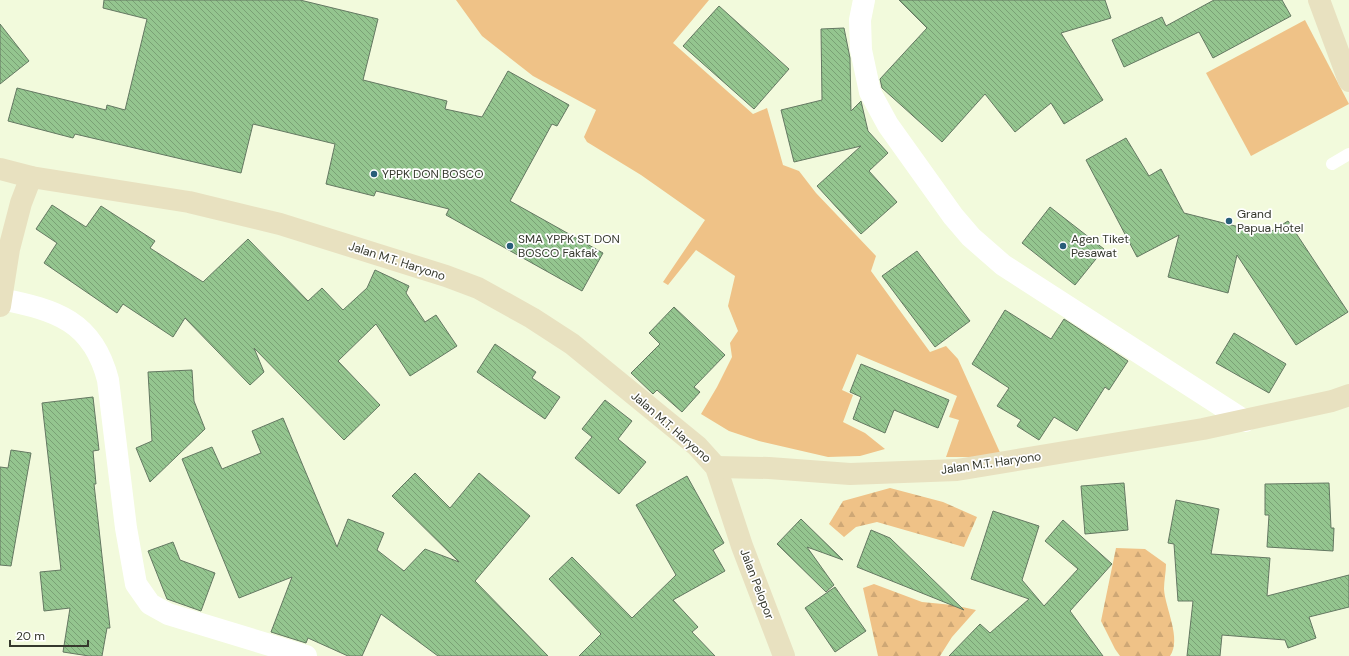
<svg xmlns="http://www.w3.org/2000/svg" width="1349" height="656" font-family="'DM Sans',sans-serif">
<defs>
<pattern id="forest-firs" width="22" height="20" patternUnits="userSpaceOnUse"><rect width="22" height="20" fill="#efc287"/><path d="M5 1l3.5 6h-7zM16 11l3.5 6h-7z" fill="#cea775"/></pattern>
<pattern id="building-back-hatch" width="6" height="6" patternUnits="userSpaceOnUse"><rect width="6" height="6" fill="#94c58f"/><path d="M-1 5l2 2M0 0l6 6M5-1l2 2" fill="none" stroke="#7aa175"/></pattern>
</defs>
<rect width="100%" height="100%" fill="#f2fadc"/>
<g fill="#efc287">
<path d="M456,0H709L673,43L753,114L767,108L783,165L799,171L816,193L876,256L871,271L930,352L946,346L958,359L1002,457H946L959,420L949,417L957,396L857,354L842,390L853,395L843,422L865,433L885,449L860,456L828,457L759,441L729,431L701,414L717,387L732,357L730,343L738,331L728,306L735,276L696,250L668,285L663,282L705,220L641,175L587,142L584,137L596,110L533,76L482,36Z"/>
<path d="M1305,20L1349,104L1251,156L1206,73Z"/>
</g>
<g fill="url(#forest-firs)">
<path d="M890,488L943,502L977,517L964,547L877,522L856,527L844,537L829,524L843,501Z"/>
<path d="M1116,548L1145,549L1166,564C1166,572 1164,581 1164,589C1165,608 1182,639 1170,656H1120L1115,649L1101,621Z"/>
<path d="M874,584L922,602L953,605L976,610L952,637L940,656H878L863,588Z"/>
</g>
<g fill="url(#building-back-hatch)" stroke="#647862">
<path d="M104,0H300L378,19L363,80L447,101L445,109L482,117L508,71L569,105L557,126L552,124L510,201L603,253L582,291L446,215L449,209L376,191L374,196L326,184L335,144L253,124L241,173L75,134L73,138L8,121L17,88L106,110L107,105L125,110L147,19L103,8Z"/>
<path d="M899,0H1105L1111,18L1061,33L1103,100L1064,124L1051,103L1015,132L985,94L942,142L882,88L880,79L927,28Z"/>
<path d="M1214,0H1282L1291,16L1213,58L1199,32L1124,67L1112,40L1162,17L1166,26Z"/>
<path d="M719,6L789,69L754,109L683,46Z"/>
<path d="M0,24L29,61L0,84Z"/>
<path d="M844,28L850,58L851,111L861,101L868,131L888,153L869,171L897,202L861,234L817,186L861,146L794,162L781,110L822,100L821,29Z"/>
<path d="M1126,138L1149,176L1161,169L1184,213L1267,234L1288,221L1348,312L1296,345L1237,255L1228,293L1168,277L1179,235L1137,257L1086,160Z"/>
<path d="M52,205L86,227L101,206L155,241L150,248L203,282L248,239L308,301L322,288L343,310L367,288L375,270L409,286L406,293L425,322L436,315L457,346L410,376L376,324L338,361L380,405L344,440L254,348L264,372L250,385L185,318L173,337L123,304L117,313L44,263L57,243L36,229Z"/>
<path d="M1050,207L1104,249L1075,285L1022,243Z"/>
<path d="M917,251L970,321L935,347L882,276Z"/>
<path d="M674,307L725,355L694,387L700,392L682,412L657,390L653,394L631,373L660,344L649,333Z"/>
<path d="M1005,310L1051,339L1064,319L1128,361L1109,390L1105,387L1077,431L1054,417L1039,440L1017,426L1021,420L997,406L1009,388L972,364Z"/>
<path d="M1234,333L1286,364L1269,393L1216,363Z"/>
<path d="M495,344L536,372L532,378L560,397L545,419L477,372Z"/>
<path d="M861,364L949,400L938,428L894,410L885,433L853,419L861,397L850,392Z"/>
<path d="M192,370L194,401L205,429L150,482L136,448L152,441L148,372Z"/>
<path d="M93,397L99,450L93,451L96,484H94L110,628H107L102,656H89L63,652L70,608L44,611L40,572L61,570L42,403Z"/>
<path d="M605,400L632,421L618,439L646,462L619,494L575,458L592,437L582,429Z"/>
<path d="M283,418L337,547L348,519L384,533L377,550L404,571L425,549L459,562L392,496L415,473L450,508L479,473L530,516L475,581L548,656H438L381,614L362,656H348L308,638L306,643L271,632L292,577L239,598L182,459L212,447L222,469L261,453L252,431Z"/>
<path d="M11,450L31,453L11,566L0,565V467L8,468Z"/>
<path d="M687,476L724,543L713,550L725,571L673,600L698,627L692,632L715,656H579L601,634L549,579L572,557L632,618L676,575L636,505Z"/>
<path d="M1124,483L1128,530L1085,534L1081,486Z"/>
<path d="M1329,483L1331,528H1334L1333,551L1267,547L1269,515H1265V484Z"/>
<path d="M1176,500L1219,509L1211,554L1270,558L1267,596L1349,575V607L1309,617L1316,638L1288,648L1285,640L1222,635L1220,656H1187L1193,601H1178L1174,544L1168,543Z"/>
<path d="M993,511L1039,526L1022,580L1044,606L1078,569L1045,541L1063,520L1112,564L1070,611L1103,656H949L980,624L990,633L1029,599L971,579Z"/>
<path d="M801,519L843,560L807,547L834,585L826,592L777,544Z"/>
<path d="M871,530L890,538L964,610L857,567Z"/>
<path d="M173,542L180,560L215,573L201,611L167,599L148,551Z"/>
<path d="M835,587L866,631L835,652L805,608Z"/>
</g>
<g fill="none" stroke-linecap="round" stroke-linejoin="round">
<path stroke="#fff" stroke-width="12" d="M1332,164L1349,154"/>
<g stroke="#fff" stroke-width="22">
<path d="M864,0L860,20L861,50L870,92L888,125L953,216L971,237L1003,265L1245,421"/>
<path d="M1,299C56,310 93,321 108,380L126,528L136,584L150,604L168,614L306,656"/>
</g>
<g stroke="#e8e1c0" stroke-width="22">
<path d="M1319,0L1349,81"/>
<path d="M0,169L31,177L189,202L280,224L446,276L478,288L532,318L572,344L697,446L716,467L742,546L784,656"/>
<path d="M0,306L9,249L21,203L31,177"/>
<path d="M716,467L769,468L850,474L957,470L1203,429L1332,401L1349,395"/>
</g>
</g>
<g fill="#285e79" stroke="#fff" stroke-width="1.5">
<circle cx="374" cy="174" r="4"/>
<circle cx="1229" cy="221" r="4"/>
<circle cx="510" cy="246" r="4"/>
<circle cx="1063" cy="246" r="4"/>
</g>
<g text-anchor="middle" dominant-baseline="central" stroke-width="3.5" stroke-linejoin="round" paint-order="stroke">
<g font-size="12" fill="#35382d" stroke="#fff" text-anchor="start">
<text x="382" y="174">YPPK DON BOSCO</text>
<text x="1237" y="214">Grand<tspan x="1237" dy="14">Papua Hotel</tspan></text>
<text x="518" y="239">SMA YPPK ST DON<tspan x="518" dy="14">BOSCO Fakfak</tspan></text>
<text x="1071" y="239">Agen Tiket<tspan x="1071" dy="14">Pesawat</tspan></text>
</g>
<g font-size="12" fill="#35382d" stroke="#fff">
<text transform="translate(397 261) rotate(18)">Jalan M.T. Haryono</text>
<text transform="translate(671 427) rotate(41)">Jalan M.T. Haryono</text>
<text transform="translate(991 463) rotate(-8)">Jalan M.T. Haryono</text>
<text transform="translate(757 584) rotate(69)">Jalan Pelopor</text>
</g>
</g>
<path d="M10 640v6h78v-6" fill="none" stroke="#35382d" stroke-width="2"/>
<text x="16" y="640" font-size="12" fill="#35382d" stroke="#ffffff" stroke-width="3" paint-order="stroke">20 m</text>
</svg>
